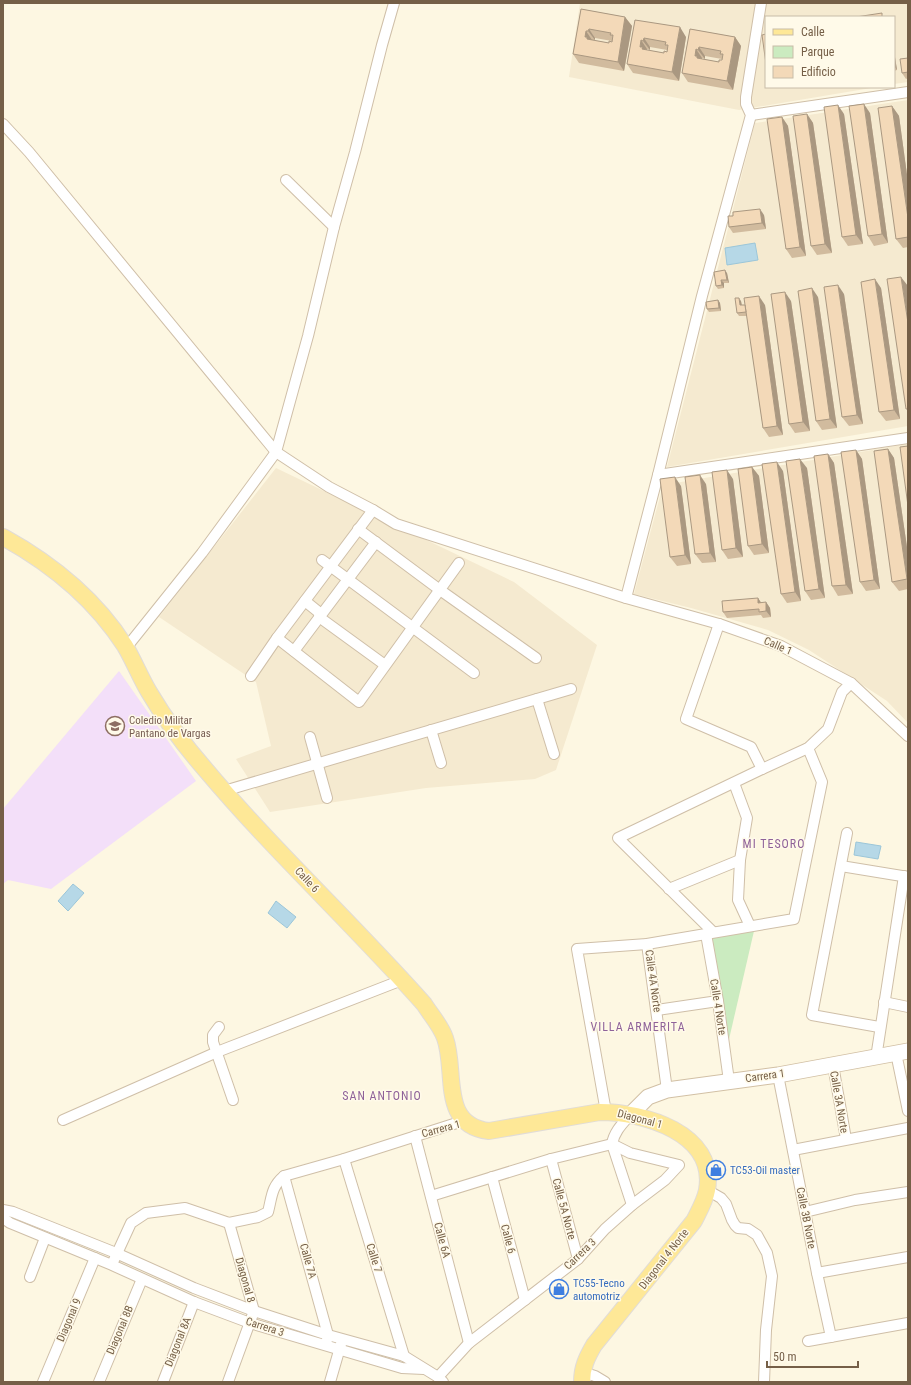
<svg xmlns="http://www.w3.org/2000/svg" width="911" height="1385" font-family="'Roboto Condensed',sans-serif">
<rect width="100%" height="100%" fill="#fdf7e2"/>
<g fill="#f5ead0">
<path d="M580,3H908V82L894,84V17H766V87H877L739,110L569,77Z"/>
<path d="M908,100V426L667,467L755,123Z"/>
<path d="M908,444V723L887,701L809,650L768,630L691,608L634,594L663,485Z"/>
<path d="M276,468L514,582L597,645L556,770L535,779L426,788L270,812L236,759L271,746L256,682L159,617Z"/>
</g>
<path fill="#f3dff9" d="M119,671L196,781L51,889L8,880L3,884V809Z"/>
<path fill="#cbebc0" d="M754,931L727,1048L708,939Z"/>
<g fill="#b6d8e7" stroke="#9bc6d9">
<path d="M755,243L758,260L727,265L725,248Z"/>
<path d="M856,842L881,846L878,859L854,855Z"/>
<path d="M73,884L84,893L68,911L58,901Z"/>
<path d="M276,901L296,917L287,928L268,913Z"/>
</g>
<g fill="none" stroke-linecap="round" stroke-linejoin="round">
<defs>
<g id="street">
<path d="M751,115L908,92"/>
<path d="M3,124L29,152L276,452L329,487L373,510L396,524L626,598L719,624L781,646L851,683L908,736"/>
<path d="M286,180L334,227"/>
<path d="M658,475L908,438"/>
<path d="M358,529L440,590L536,658"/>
<path d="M322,560L474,673"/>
<path d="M626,598L658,475L702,296L751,115L746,104V97L761,3"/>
<path d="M305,601L321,614"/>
<path d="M319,617L385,665"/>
<path d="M719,624L686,719L751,747L762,769"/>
<path d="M277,638L359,702L459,563"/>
<path d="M126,648L202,553L276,452L308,336L334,227L355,152L382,45L394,3"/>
<path d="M294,651L376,542"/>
<path d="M251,676L277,638L373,510"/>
<path d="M537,699L554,754"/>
<path d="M431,730L441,763"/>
<path d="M310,737L327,798"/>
<path d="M734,783L747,818L740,860L738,900L750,926"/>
<path d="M224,791L571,689"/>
<path d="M847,833L812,1015L879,1027"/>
<path d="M841,866L908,877"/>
<path d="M669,889L740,860"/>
<path d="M713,932L618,838L762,769L808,748L828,729L842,692L851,683"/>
<path d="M706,934L718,1001L729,1081"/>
<path d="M647,944L667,1090"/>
<path d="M884,1002L908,1007"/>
<path d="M657,1010L718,1001"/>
<path d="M219,1027L213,1035V1042L233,1100"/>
<path d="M896,1053L908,1111"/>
<path d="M876,1058L904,876"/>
<path d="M833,1065L846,1139"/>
<path d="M778,1075L817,1273L831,1337"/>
<path d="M606,1112L577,949L647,944L794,919L822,782L808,748"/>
<path d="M630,1115C622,1124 614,1132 612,1144L632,1205"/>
<path d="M63,1120L217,1052L402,980"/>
<path d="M415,1136L469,1343"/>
<path d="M793,1150L908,1128"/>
<path d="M344,1159L404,1356"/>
<path d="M551,1159L578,1259"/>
<path d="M284,1176L328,1335L327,1340"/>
<path d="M492,1177L525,1300"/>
<path d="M707,1190L721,1198L726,1204L732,1220L735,1225L738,1228L748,1229L757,1235L767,1253L772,1276L766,1330L764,1382"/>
<path d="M431,1196L551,1159L612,1144L630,1153L679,1165L665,1180L632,1205L605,1229L578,1259L469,1343L438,1377"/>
<path d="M3,1210L13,1212L116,1253L194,1288L254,1311L328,1335L404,1356L438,1377L443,1382"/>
<path d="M805,1212L855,1200L908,1192"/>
<path d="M3,1218L10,1223L112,1265L194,1302L250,1323L402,1368L424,1369"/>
<path d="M114,1260L131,1223L146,1213L185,1208L229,1223L258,1217L268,1212C272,1197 271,1187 284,1176L344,1159L463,1121"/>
<path d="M817,1273L908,1257"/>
<path d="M30,1277L45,1238"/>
<path d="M808,1341L908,1323"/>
<path d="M582,1372L595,1376L605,1382"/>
<path d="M43,1382L95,1258"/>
<path d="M99,1382L142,1279"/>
<path d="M163,1382L194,1302"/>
<path d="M228,1382L254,1311L229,1223"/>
<path d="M330,1382L341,1344"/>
</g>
<path id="secondary" d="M630,1115L648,1097L667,1090L778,1075L908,1051"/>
<path id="primary" d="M3,537C52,564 95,599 125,646C134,661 140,677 149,692C165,719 184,745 205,769C274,851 353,924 424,1004C431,1015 441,1026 445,1038C457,1071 439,1125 489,1131L600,1112C643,1112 717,1133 707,1190C705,1201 699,1211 694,1221L594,1345C587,1357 582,1367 582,1382"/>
</defs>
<use href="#street" stroke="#cfbfa8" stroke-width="12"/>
<use href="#secondary" stroke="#d2c0a5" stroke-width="17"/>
<use href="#primary" stroke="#e1dcd7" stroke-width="18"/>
<use href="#street" stroke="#fff" stroke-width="10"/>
<use href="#secondary" stroke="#fff" stroke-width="15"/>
<use href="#primary" stroke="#fee897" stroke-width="16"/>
</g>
<g fill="#d1bb9e" fill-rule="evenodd">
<path d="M581,9L625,17L632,26L624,71L579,63L573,54ZM595,38L612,41V42L609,43L592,40H595Z"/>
<path d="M635,20L686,37L679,81L633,73L627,64ZM650,47L667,50V52L664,53L647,50V49L650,50Z"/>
<path d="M690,29L735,37L741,46L733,90L688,82L682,73ZM705,56L722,59V60L719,62L702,59V58L705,59Z"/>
<path d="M894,51L897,70L894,71Z"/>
<path d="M908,58V78L906,79L902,73Z"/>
<path d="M774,87H783L774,88Z"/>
<path d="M892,106L899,116L908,182V247L903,248L896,239Z"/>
<path d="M870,113L888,243L874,246L868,236Z"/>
<path d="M807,114L813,123L832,253L817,255L811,246Z"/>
<path d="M844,114L863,244L848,246L842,237Z"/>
<path d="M782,117L788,126L806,256L792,258L786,249Z"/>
<path d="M764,215L766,229L733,233L729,227L733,216Z"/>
<path d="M727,273L729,283H724V288L718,289L716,286Z"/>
<path d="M881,288L900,419L886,421L879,412Z"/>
<path d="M844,294L863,424L849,426L842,417Z"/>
<path d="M818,297L837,428L822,430L816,421Z"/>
<path d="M718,300L720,303L721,311L709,312L707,309Z"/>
<path d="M741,301L742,305H765L783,435L769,437L763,428L747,316H739L737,313Z"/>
<path d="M791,301L810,431L795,433L789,424Z"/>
<path d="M888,449L894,458L908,554V589L899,591L892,582Z"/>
<path d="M856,450L862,459L880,589L866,591L860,582Z"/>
<path d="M828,454L834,463L853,594L838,596L832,586Z"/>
<path d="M752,467L759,476L769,553L754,555L748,546Z"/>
<path d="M807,468L825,598L811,600L805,591Z"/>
<path d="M783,471L801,601L787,603L781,594Z"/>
<path d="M733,479L743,557L728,559L722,550Z"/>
<path d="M706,484L716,562L702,563L695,554Z"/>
<path d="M681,486L691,564L677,566L670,557Z"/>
<path d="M758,598L761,603L766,602L770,608L771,617L763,618L761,615L727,618L723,612Z"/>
</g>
<g fill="#aa9881">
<path d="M625,17L632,26L624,71L618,62Z"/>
<path d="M680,27L686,37L679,81L672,72Z"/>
<path d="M589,29L595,38V40L588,31Z"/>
<path d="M586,31L592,40L591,43L585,37Z"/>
<path d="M735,37L741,46L733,90L727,81Z"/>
<path d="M644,38L650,47V50L643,41Z"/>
<path d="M641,40L647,49V53L640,47Z"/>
<path d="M699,47L705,56V59L698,50Z"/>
<path d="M696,49L702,58V62L695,56Z"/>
<path d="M894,51L897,70L894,66Z"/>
<path d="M864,104L870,113L888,243L882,234Z"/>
<path d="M838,105L844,114L863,244L856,235Z"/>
<path d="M892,106L899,116L908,182V218Z"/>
<path d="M807,114L813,123L832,253L825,244Z"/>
<path d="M782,117L788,126L806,256L800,247Z"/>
<path d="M760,209L764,215L766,229L762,223Z"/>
<path d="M725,270L727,273L729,283L727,280Z"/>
<path d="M901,277L908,286V323Z"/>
<path d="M875,279L881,288L900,419L894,410Z"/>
<path d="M721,280L724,283V288L722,285Z"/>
<path d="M838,285L844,294L863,424L857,415Z"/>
<path d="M812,288L818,297L837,428L830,419Z"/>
<path d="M785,292L791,301L810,431L803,422Z"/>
<path d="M759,296L765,305L783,435L777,426Z"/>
<path d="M739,298L741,301L742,308L740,305Z"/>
<path d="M718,300L720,303L721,311L719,308Z"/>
<path d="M888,449L894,458L908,554V581L907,579Z"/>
<path d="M856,450L862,459L880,589L874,580Z"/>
<path d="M828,454L834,463L853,594L846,585Z"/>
<path d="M800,459L807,468L825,598L819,589Z"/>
<path d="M777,462L783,471L801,601L795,592Z"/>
<path d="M752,467L759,476L769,553L762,544Z"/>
<path d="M727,470L733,479L743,557L736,548Z"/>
<path d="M700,475L706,484L716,562L710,553Z"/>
<path d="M675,477L681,486L691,564L685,555Z"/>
<path d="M758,598L762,604L758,603Z"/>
<path d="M766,602L770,608L771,617L766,611Z"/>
</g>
<g fill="#f3d9b8" stroke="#aa9881" fill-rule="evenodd">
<path d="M581,9L625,17L618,62L573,54ZM589,29L611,33L610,35H613L612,42L609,41V43L587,39V37H585L586,31H588Z"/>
<path d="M882,13V17H856Z"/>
<path d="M635,20L680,27L672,72L627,64ZM644,38L666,42L665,45H668L667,52L664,51V53L642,49L643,47H640L641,40L643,41Z"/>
<path d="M690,29L735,37L727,81L682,73ZM699,47L721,51L720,54H723L722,60H719V62L697,58V56H695L696,49L698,50Z"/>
<path d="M766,34V64L762,35Z"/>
<path d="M908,58V72L902,73L900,59Z"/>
<path d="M864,104L882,234L868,236L849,106Z"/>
<path d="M838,105L856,235L842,237L824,107Z"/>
<path d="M892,106L908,218V237L896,239L878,108Z"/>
<path d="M807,114L825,244L811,246L793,116Z"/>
<path d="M782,117L800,247L786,249L767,119Z"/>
<path d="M760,209L762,223L729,227L728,216H733V212Z"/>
<path d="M725,270L727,280H721L722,285L716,286L714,272Z"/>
<path d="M901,277L908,323V409H906L887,279Z"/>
<path d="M875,279L894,410L879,412L861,282Z"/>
<path d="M838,285L857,415L842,417L824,287Z"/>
<path d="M812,288L830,419L816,421L798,291Z"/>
<path d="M785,292L803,422L789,424L771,294Z"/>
<path d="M759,296L777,426L763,428L744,298Z"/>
<path d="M735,298H739L740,305H745L746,312L737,313Z"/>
<path d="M718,300L719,308L707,309L706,302Z"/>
<path d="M908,446V506L900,447Z"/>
<path d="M888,449L907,579L892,582L874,451Z"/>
<path d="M856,450L874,580L860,582L841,452Z"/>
<path d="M828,454L846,585L832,586L814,456Z"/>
<path d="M800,459L819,589L805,591L786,461Z"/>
<path d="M777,462L795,592L781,594L762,464Z"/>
<path d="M752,467L762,544L748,546L738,469Z"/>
<path d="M727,470L736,548L722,550L712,472Z"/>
<path d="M700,475L710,553L695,554L685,477Z"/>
<path d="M675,477L685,555L670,557L660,479Z"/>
<path d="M758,598V603L766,602V611L759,612V609L723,612L722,601Z"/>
</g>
<defs>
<symbol id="school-ring" viewBox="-11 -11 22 22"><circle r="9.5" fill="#fffae9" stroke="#8d6e63" stroke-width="1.5"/><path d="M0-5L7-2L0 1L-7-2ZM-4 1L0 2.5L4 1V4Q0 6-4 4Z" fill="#8d6e63"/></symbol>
<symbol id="shop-ring" viewBox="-11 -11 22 22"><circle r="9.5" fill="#fffae9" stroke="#3f7fe0" stroke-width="1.5"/><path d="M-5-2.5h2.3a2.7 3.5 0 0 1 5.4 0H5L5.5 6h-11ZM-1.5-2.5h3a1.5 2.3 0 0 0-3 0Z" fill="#3f7fe0"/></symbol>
</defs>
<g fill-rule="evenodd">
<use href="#school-ring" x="104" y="715" width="22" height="22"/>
<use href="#shop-ring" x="705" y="1159" width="22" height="22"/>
<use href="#shop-ring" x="548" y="1278" width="22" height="22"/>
</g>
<g text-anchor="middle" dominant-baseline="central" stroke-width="3" stroke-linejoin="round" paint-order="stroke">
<g font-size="11" fill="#755f47" stroke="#fffae9">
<text transform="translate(778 646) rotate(23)">Calle 1</text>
<text transform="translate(307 880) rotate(47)">Calle 6</text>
<text transform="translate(653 981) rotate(82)">Calle 4A Norte</text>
<text transform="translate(718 1007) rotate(81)">Calle 4 Norte</text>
<text transform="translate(765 1076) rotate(-8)">Carrera 1</text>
<text transform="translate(839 1102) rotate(80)">Calle 3A Norte</text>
<text transform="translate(640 1119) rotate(15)">Diagonal 1</text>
<text transform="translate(441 1129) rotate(-15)">Carrera 1</text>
<text transform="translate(564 1209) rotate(75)">Calle 5A Norte</text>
<text transform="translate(806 1218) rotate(79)">Calle 3B Norte</text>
<text transform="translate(508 1239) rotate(75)">Calle 6</text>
<text transform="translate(442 1240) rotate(75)">Calle 6A</text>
<text transform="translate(580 1254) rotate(-44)">Carrera 3</text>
<text transform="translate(374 1258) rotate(73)">Calle 7</text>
<text transform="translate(664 1259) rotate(-52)">Diagonal 4 Norte</text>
<text transform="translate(308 1261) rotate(74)">Calle 7A</text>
<text transform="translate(245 1280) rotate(74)">Diagonal 8</text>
<text transform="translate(69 1320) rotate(-67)">Diagonal 9</text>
<text transform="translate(265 1327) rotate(18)">Carrera 3</text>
<text transform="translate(120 1330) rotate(-67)">Diagonal 8B</text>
<text transform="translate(178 1342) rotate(-68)">Diagonal 8A</text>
</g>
<g font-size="11" fill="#785e54" stroke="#fffae9" text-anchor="start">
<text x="129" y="720">Coledio Militar<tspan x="129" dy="13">Pantano de Vargas</tspan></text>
</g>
<g font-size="11" fill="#366cbe" stroke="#fffae9" text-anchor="start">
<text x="730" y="1170">TC53-Oil master</text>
<text x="573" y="1283">TC55-Tecno<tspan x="573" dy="13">automotriz</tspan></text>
</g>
<g font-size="12" letter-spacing="1" fill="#8f6299" stroke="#fffae9">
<text x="774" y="844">MI TESORO</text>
<text x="638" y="1027">VILLA ARMERITA</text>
<text x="382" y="1096">SAN ANTONIO</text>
</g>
</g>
<rect width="911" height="1385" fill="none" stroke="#755f47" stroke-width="8"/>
<rect x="765" y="16" width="130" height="72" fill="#fffae9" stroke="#c8bca8"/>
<rect x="773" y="29" width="20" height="6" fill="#fee897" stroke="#c8bca8"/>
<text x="801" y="36" font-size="12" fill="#755f47">Calle</text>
<rect x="773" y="46" width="20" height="12" fill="#cbebc0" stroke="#c8bca8"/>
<text x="801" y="56" font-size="12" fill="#755f47">Parque</text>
<rect x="773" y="66" width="20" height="12" fill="#f3d9b8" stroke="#c8bca8"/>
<text x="801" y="76" font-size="12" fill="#755f47">Edificio</text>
<path d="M767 1361v6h91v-6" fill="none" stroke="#755f47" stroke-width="2"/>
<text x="773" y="1361" font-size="12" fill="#755f47" stroke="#fffae9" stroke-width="3" paint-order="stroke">50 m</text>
</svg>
